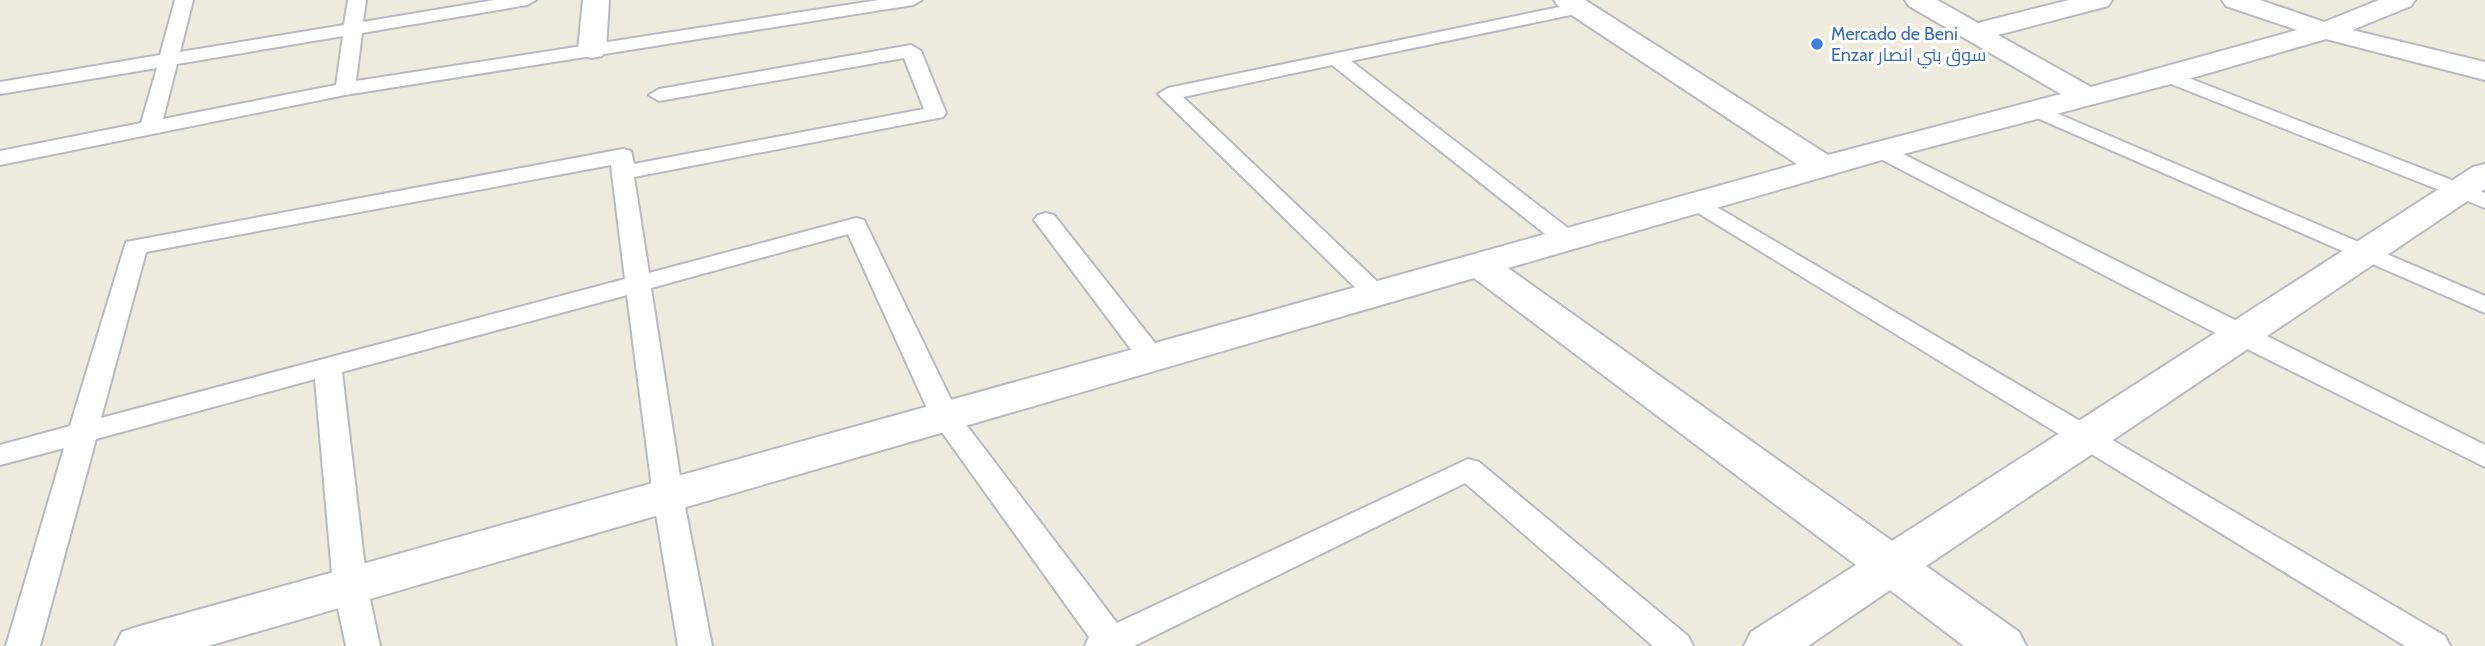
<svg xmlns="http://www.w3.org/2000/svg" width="2485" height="646" font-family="Cabin,Cairo,sans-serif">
<rect width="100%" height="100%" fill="#edeade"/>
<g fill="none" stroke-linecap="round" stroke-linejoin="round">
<defs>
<g id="service">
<path d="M175,0H193L180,52L344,25L348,0H366L363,22L495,0H536L527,5L362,33L356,81L879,0H922L913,5L345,95L0,165V151L141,123L157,68L0,94V82L160,55ZM343,36L336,85L163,119L177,64Z"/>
<path d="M1579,3L1588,8L1585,12L1351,61L1577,235L1580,240L1577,245H1559L1332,65L1183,97L1385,289L1389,294L1385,299H1367L1158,94L1168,88Z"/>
<path d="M911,45L921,51L946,113L943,117L634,177L649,273L856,218L864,220L958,414L1117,623L1468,459L1479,462L1688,636L1693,646H1653L1465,483L1134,646H1085L1089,637L931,417L848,234L651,288L683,496L712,646H678L653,496L627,295L342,372L367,585L380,646H346L333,585L315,379L96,439L40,646H6L64,448L0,465V445L70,426L126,242L623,149L631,151L634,164L924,109L904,58L659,101L649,95L659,89ZM611,165L625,279L101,418L146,252Z"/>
<path d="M2168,70L2485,193V208L2161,80L2158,76Z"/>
<path d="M2035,104L2485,296V313L2028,114L2025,110L2028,106Z"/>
<path d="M1881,143L2485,445V467L2231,341L1873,155L1870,150Z"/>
<path d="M1698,196L2445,636L2450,646H2405L1690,208L1686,203L1690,198Z"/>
<path d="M1046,213L1054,215L1162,352L1166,358L1162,364H1142L1034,220L1038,215Z"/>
</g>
<g id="minor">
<path d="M583,0H609L606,50L602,56L592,58L582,56L578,50Z"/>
<path d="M1554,0H1585L1828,155L2061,94L1909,6L1905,0H1937L1978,23L2069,0H2112L2108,6L1998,35L2091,87L2297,30L2226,6L2222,0H2260L2324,22L2379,0H2415L2411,6L2352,30L2485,62V80L2326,39L2178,82L1892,157L1508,268L1892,541L2473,167L2485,164V189L1926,566L2019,632L2026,646H1964L1890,590L1808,646H1744L1751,632L1856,565L1474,278L208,646H115L122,632L140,626L1797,164L1558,6Z"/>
</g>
</defs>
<use href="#service" stroke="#b7bac0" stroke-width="4"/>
<use href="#minor" stroke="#b7bac0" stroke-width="4"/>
<use href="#service" fill="#fff" fill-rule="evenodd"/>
<use href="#minor" fill="#fff" fill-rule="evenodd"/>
</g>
<circle fill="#3f7fe0" stroke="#fff" stroke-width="2.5" cx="1817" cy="44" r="7"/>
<g text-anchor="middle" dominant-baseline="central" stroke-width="6" stroke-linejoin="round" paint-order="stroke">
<g font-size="18" fill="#366cbe" stroke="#fff" text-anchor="start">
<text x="1831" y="34">Mercado de Beni<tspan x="1831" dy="21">Enzar سوق بني انصار</tspan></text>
</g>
</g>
</svg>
